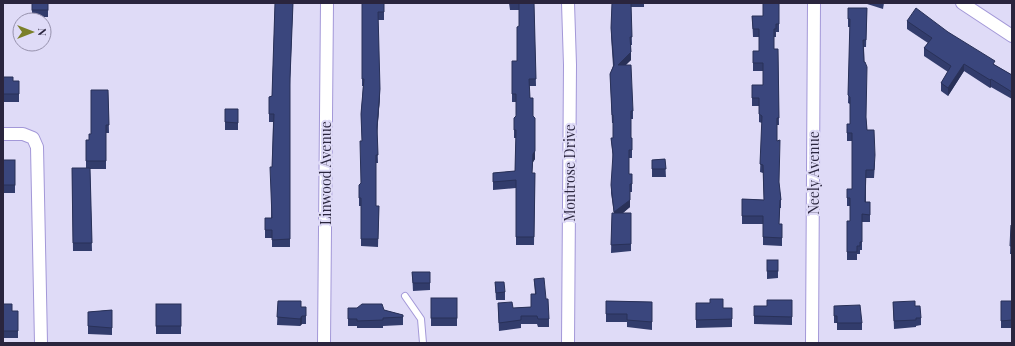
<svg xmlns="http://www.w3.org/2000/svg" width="1015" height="346" font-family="'Playfair Display',serif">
<rect width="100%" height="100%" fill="#dfdbf7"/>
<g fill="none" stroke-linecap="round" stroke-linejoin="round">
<defs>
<path id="lane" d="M405,296L421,319L423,343"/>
<g id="street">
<path d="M962,3L1012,36"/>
<path d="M3,134H23L33,138L37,147L41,343"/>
<path d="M324,343L327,3"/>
<path d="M568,343L570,65L568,3"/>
<path d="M812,343L814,3"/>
</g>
</defs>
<use href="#lane" stroke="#a398d8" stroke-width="8"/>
<use href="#street" stroke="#a398d8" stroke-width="14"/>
<use href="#lane" stroke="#fff" stroke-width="6"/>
<use href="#street" stroke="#fff" stroke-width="12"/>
</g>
<g fill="#323c6c">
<rect x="32" y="3" width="16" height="14"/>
<path d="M273,3H293L290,85V247H272V238H265V218H271L273,122H269V97L272,96L275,4H273Z"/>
<path d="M362,3H384V20H378L380,97L377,132L378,163H376V206H379L378,247L361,246V206H359V185L361,183L362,141L361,114L363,86H362Z"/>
<path d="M509,3H534L536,86H529L530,98L535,159L533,162L532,173H535L534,245H516V188L493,190V173L515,171L516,138H514V118L516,116V102H512V61H517L519,26V10H510Z"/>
<path d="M612,3H644V7H631L632,45H631V60L625,65L633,111V119H631V138H632V158H629V174H632V192H630V207L623,213H631V251L611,253L612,213H614L611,193L613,160L611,138H613V123H612L610,74L613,66L611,36Z"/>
<path d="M779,3V32H776V37H774V49H778L779,125H777V141L779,183L781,200V208H780L779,224H782V246L763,245V224H742V199L764,200L763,173L760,172L762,123L759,122V106H752V85H763V71H753V51H759V37H753L752,16H763Z"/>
<path d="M864,3H884L883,9Z"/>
<path d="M848,8H867L866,47H864L866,118L867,130L875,163L874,178H866V202H870V222H862V250H860V254H857V260H847V221H850V206H847V189H852V141H847V124H850V104L848,103L850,27H848Z"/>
<path d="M907,21L948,32L995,65L1012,75V99L991,87L990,88L964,71L948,96L941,91V83L948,72L924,56V48L928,43L907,29Z"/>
<path d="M3,77L13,81H19V102H3Z"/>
<path d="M108,90L109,133H106V169H90L92,251H73L72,168H86V140H89Z"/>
<path d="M225,109L238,117V130H225Z"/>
<path d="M665,159L666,177H652V160Z"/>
<rect x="3" y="160" width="12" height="33"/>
<path d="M1011,225H1012V254H1010Z"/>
<path d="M767,260H778V278L767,279Z"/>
<path d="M412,272H430V290L413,291Z"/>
<path d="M534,279L546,299L549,319V327H538L537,324H521V328L499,331L498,303L513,308L531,307V294H535Z"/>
<path d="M495,282L505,292V300H496Z"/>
<rect x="431" y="298" width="26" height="28"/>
<path d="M792,300V325L754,324V306H767Z"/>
<path d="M278,301L301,307H306V324H302L300,326L277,325Z"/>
<path d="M606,301L652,302V330L627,327V322H606Z"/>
<rect x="1001" y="301" width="11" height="27"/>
<path d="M893,302L915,306L921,318V325L916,326V327L894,329Z"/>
<path d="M696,303L723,308H732V327L696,328Z"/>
<path d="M3,304L12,311H18V338H3Z"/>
<rect x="156" y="304" width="25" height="30"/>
<path d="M834,306L862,323V330H837V323H834Z"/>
<path d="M348,308L384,310L403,315V325L383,326V328H357V326H348Z"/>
<path d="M112,310V335L88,334V312Z"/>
</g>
<g fill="#293158">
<path d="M631,52V60L618,73V65Z"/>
<path d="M964,64V71L948,96V88Z"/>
<path d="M991,79V87L990,88V80Z"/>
<path d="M380,89V97L377,135V127Z"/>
<path d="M535,125V159L533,162V154Z"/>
<path d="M630,200V207L614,220V212Z"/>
<path d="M302,316V324L300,326V319Z"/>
</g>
<g fill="#3a467d" stroke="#293158">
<rect x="32" y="3" width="16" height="7"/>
<path d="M275,3H293L290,78V239L272,240V230H265V218H272L270,167H272L274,114H269V97L272,96Z"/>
<path d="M362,3H384V12H378L380,89L377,127L378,155H376V206H379L378,239H361V198H359V185L361,183L360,141H362L361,114L364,79H362Z"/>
<path d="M519,3H534L536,79H529L530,98H533V116L535,118V151L533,154L532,173H535L534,237H516V180L493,182V173L515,171L516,130H514V118L516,116V94H512V61H517V27L519,26Z"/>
<path d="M612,3H631L632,37H630L631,52L618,65H631L633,111H631V138H632V150H629V174H632V184H630V200L614,212L611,185L613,154L611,138H613V115H612L610,74L614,65L611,28Z"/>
<path d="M763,3H779V24H776V29H774V49H778L779,118H777V141L780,140L779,182L781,200H780L779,224H782V238L763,237V216H742V199L764,200L763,165L760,164L762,116L759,114V98H752V85H763V63H753V51H759V29H753L752,16H763Z"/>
<path d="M848,8H867L866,40H863L864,62H865L867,67L866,117L867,130H874L875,155L874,170H866L865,202H870V215L862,214V242H860V246H857V252H847V221H850V198H847V189H852V133H847V124H850V97L848,95L850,19H848Z"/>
<path d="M916,8L948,32L995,61L993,64L1012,75V92L991,79L990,80L964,64L948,88L941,83L951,66L924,48L932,38L907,21Z"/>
<path d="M3,77H13V81H19V94H3Z"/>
<path d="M91,90H108L109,125H106V161H86V140H89V134H91Z"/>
<path d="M225,109H238V123L225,122Z"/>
<path d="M665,159L666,169H652V160Z"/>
<rect x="3" y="160" width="12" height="25"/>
<path d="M72,168H90L92,243H73Z"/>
<path d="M612,213H631V244L611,245Z"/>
<path d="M1011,225H1012V246H1010Z"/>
<rect x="767" y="260" width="11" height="11"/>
<path d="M412,272H430V283H413Z"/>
<path d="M544,278L546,299H548L549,319H538L537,316H521V320L499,323L498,303L512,302L513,308L531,307V294H536L534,279Z"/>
<path d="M495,282H504L505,292L496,293Z"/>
<rect x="431" y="298" width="26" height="20"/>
<path d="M710,299H723V308H732V319L696,320V303H710Z"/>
<path d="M767,300H792V317L754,316V306H767Z"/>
<path d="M278,301H301V307H306V316H302L300,319L277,317Z"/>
<path d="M606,301L652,302V322L627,320V314H606Z"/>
<path d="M915,301V306H920L921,318H916V320L894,321L893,302Z"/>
<path d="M1001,301H1012V320L1001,321Z"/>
<path d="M3,304H12V311H18V331H3Z"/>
<rect x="156" y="304" width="25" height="22"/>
<path d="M362,304H382L384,310L403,315V317L383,318V320L357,321V319H348V308H357Z"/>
<path d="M860,305L862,323H837V316H834V306Z"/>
<path d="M112,310V328L88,326V312Z"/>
</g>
<g text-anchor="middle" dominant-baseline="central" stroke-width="4" stroke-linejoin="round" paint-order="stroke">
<g font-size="14" fill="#2a253e" stroke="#dfdbf7">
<text transform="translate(325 173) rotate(-90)">Linwood Avenue</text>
<text transform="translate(569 173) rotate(-90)">Montrose Drive</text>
<text transform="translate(813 173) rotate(-90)">Neely Avenue</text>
</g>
</g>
<rect width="1015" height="346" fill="none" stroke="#2a253e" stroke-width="8"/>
<g transform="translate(32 32) rotate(90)"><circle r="19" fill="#dfdbf7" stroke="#9792ad"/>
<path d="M0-3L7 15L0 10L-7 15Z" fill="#7b802a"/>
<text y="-6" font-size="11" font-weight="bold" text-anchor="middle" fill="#2a253e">N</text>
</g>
</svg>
